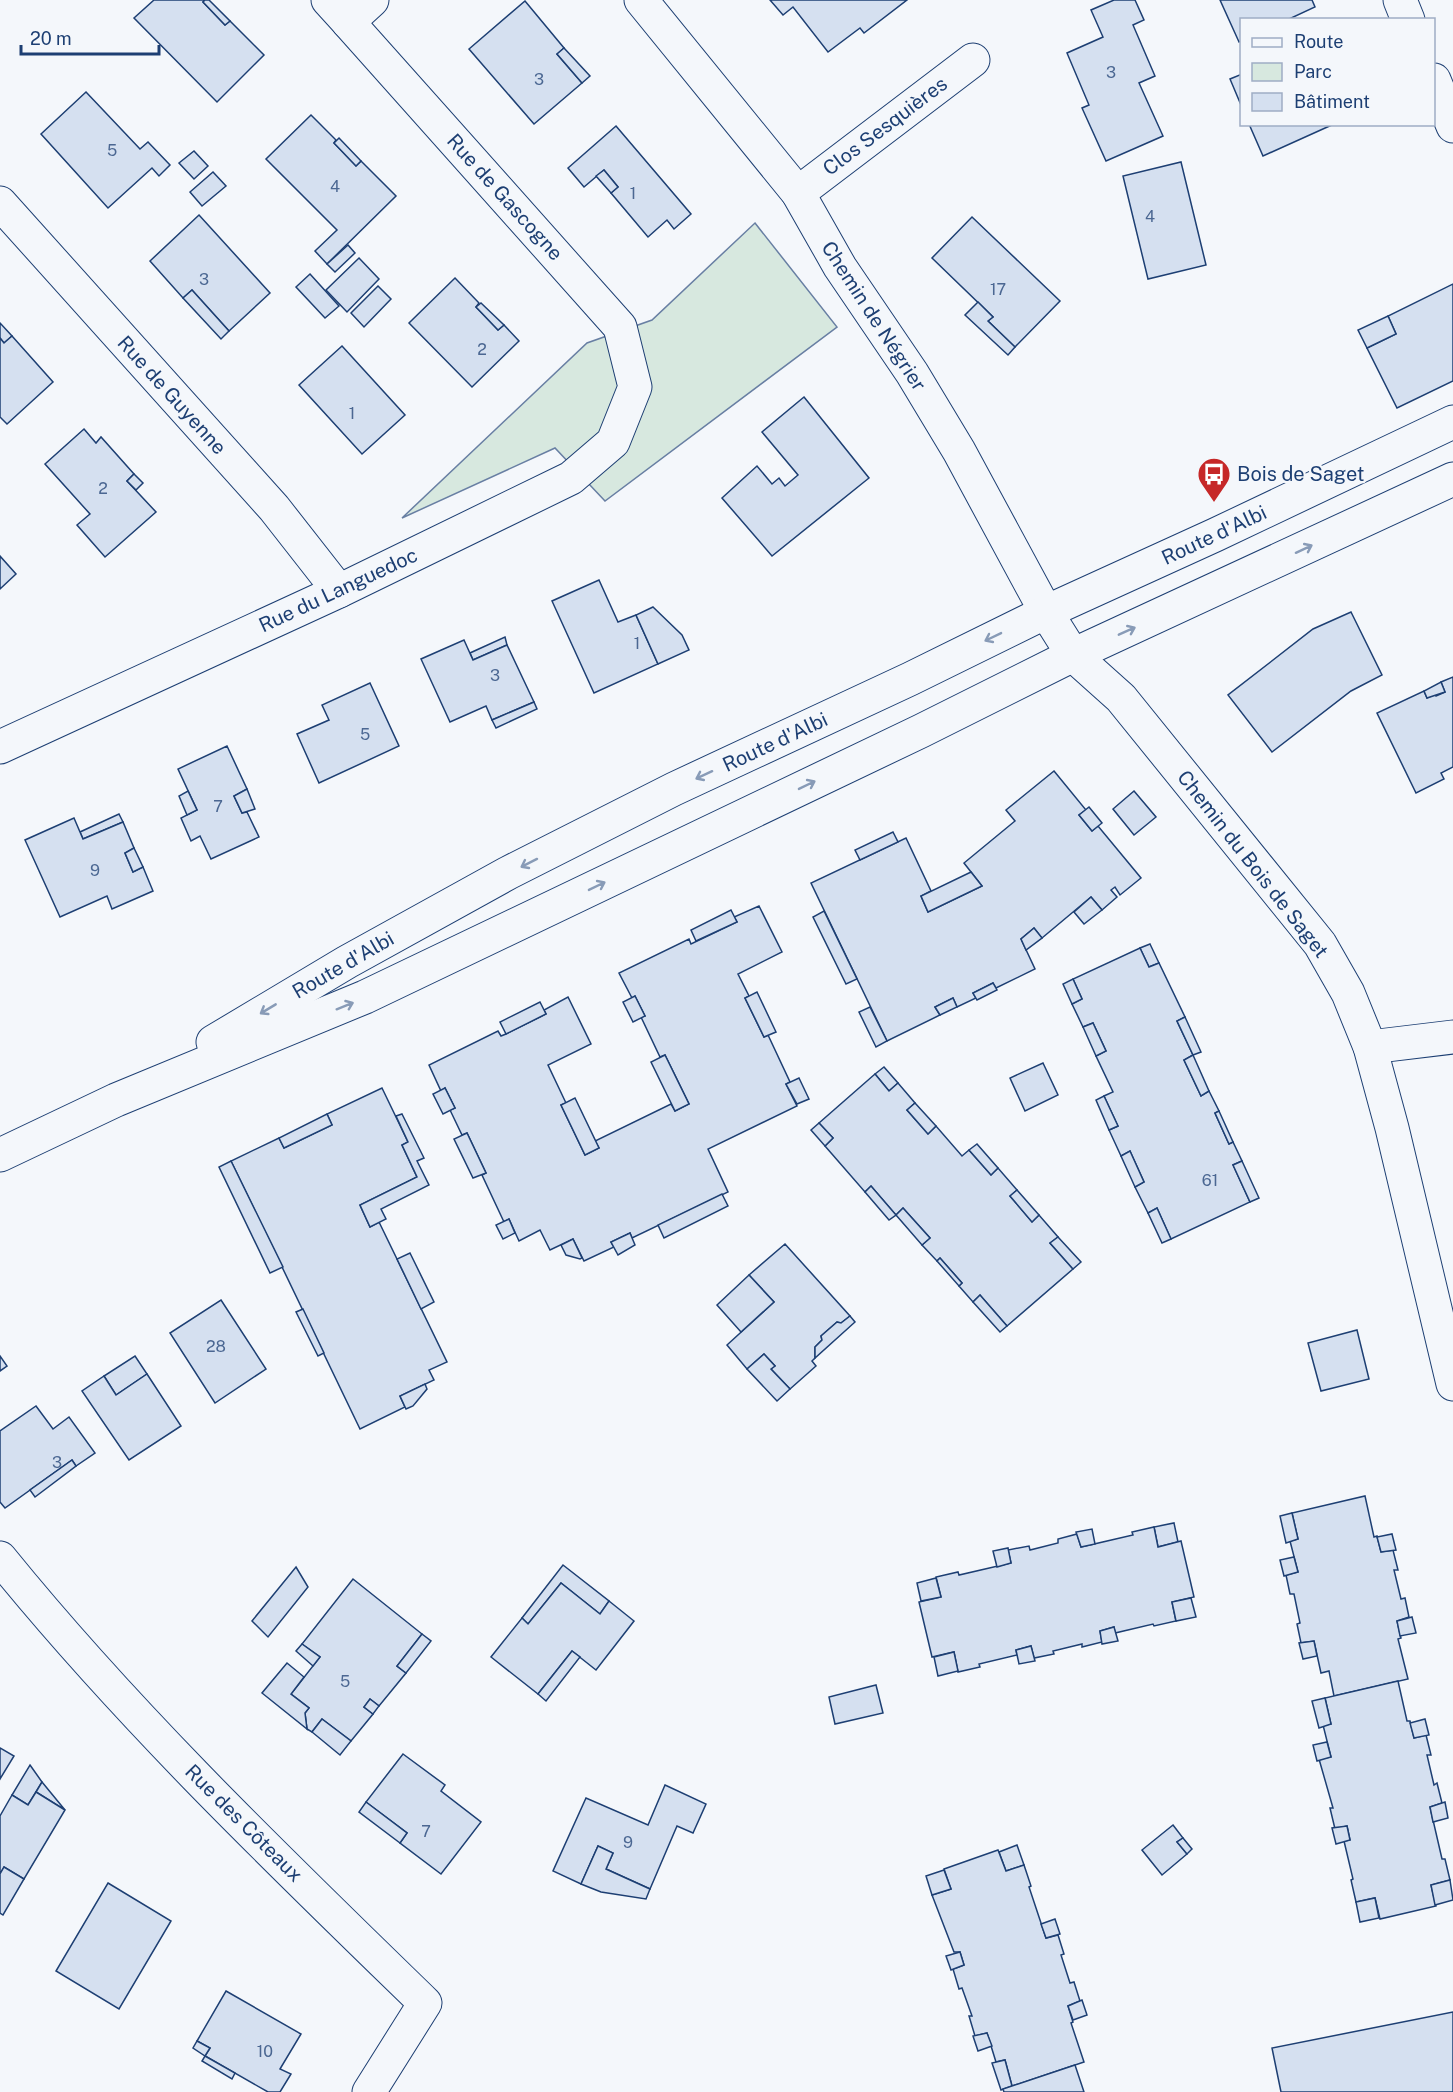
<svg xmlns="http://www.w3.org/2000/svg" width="1453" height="2092" font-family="'Public Sans',sans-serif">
<rect width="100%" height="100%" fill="#f4f7fb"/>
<path fill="#d7e8df" stroke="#687fa3" stroke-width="1.5" d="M755,223L837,327L605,501L555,448L402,518L587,343L652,320Z"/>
<g fill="#d5e0f0" stroke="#1d3f73" stroke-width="1.5">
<path d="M154,0H205L203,2L225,25L230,21L264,55L217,102L134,18Z"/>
<path d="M205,0H209L230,21L225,25L203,2Z"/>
<path d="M770,0H907L864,33L860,28L828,52L793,7L783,15Z"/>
<path d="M1114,0H1135L1144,20L1133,25L1155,76L1139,83L1163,136L1106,161L1082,108L1089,105L1067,53L1103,37L1091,10Z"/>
<path d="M1220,0H1312L1315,7L1287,20H1242V40L1239,42Z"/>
<path d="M525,1L564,48L557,54L582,83L534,124L469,49Z"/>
<path d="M564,48L590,76L582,83L557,54Z"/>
<path d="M1242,74V105H1241L1230,79Z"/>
<path d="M86,92L140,149L148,142L170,165L159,176L152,168L108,208L41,134Z"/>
<path d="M311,115L336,140L334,143L356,166L361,161L396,196L327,264L315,251L337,230L266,159Z"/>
<path d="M1249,124H1334L1263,156Z"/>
<path d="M616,126L691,214L674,229L667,220L648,237L611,193L618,187L604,170L584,187L568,168Z"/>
<path d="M339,138L361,161L356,166L334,143Z"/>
<path d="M194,151L208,166L194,179L179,163Z"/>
<path d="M1181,162L1206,265L1148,279L1123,176Z"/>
<path d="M604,170L618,187L611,193L596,176Z"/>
<path d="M213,172L226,186L202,206L190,192Z"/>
<path d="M199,215L270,293L229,331L192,290L183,298L150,261Z"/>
<path d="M972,217L1060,301L1015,347L988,321L993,317L932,258Z"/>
<path d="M348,245L355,253L335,272L327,264Z"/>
<path d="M359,258L379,279L347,312L326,290Z"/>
<path d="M310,274L339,306L325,318L296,287Z"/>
<path d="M455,278L479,303L476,307L498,330L504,325L519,341L472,387L409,323Z"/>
<path d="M1453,284V381L1397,408L1367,348L1396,334L1388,316Z"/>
<path d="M378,286L391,299L364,327L351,313Z"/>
<path d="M192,290L229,331L221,339L183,298Z"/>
<path d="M978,302L993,317L988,321L1015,347L1008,355L965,315Z"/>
<path d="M481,303L504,325L498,330L476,307Z"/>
<path d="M1388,316L1396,334L1367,348L1358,330Z"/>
<path d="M0,323L12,336L4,343L0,338Z"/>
<path d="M12,336L53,382L7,424L0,417V338L4,343Z"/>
<path d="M342,346L405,415L362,454L299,385Z"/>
<path d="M804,397L869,478L772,556L722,498L757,466L772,484L779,478L785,486L798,475L762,432Z"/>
<path d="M84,429L96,443L101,437L134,474L127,481L156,512L105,557L77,525L90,514L45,464Z"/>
<path d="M134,474L143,483L136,490L127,481Z"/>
<path d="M0,556L16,574L0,589Z"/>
<path d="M599,580L618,622L636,615L658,664L594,693L552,601Z"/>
<path d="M653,607L682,635L689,650L658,664L636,615Z"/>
<path d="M1351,612L1382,675L1351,691L1272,752L1228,695L1313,629Z"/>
<path d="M505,637L507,645L473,660L470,653Z"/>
<path d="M464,640L473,660L507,645L534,702L492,720L486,706L450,722L421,659Z"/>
<path d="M1453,677V767L1441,773L1444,779L1416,793L1377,713L1424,691L1427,698L1435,694L1436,696L1445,692L1441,682Z"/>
<path d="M1441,682L1445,692L1427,698L1424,691Z"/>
<path d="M370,683L399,746L319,783L297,734L329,720L322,705Z"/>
<path d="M534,702L537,709L496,728L492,720Z"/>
<path d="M227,746L247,789L234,796L242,813L247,812L259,837L211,859L200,836L191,841L181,818L197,810L178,769Z"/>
<path d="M1054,771L1086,810L1079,815L1092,831L1098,826L1141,878L1120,895L1115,887L1111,890L1117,897L1102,910L1091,897L1042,938L1034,928L1021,939L1035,969L996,988L993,983L973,993L976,998L957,1007L953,998L935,1007L940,1015L887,1041L811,883L906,838L931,891L921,896L928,912L982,886L964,863L1015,821L1006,810Z"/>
<path d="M247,789L255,809L242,813L234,796Z"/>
<path d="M188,791L197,810L187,815L179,796Z"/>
<path d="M1134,791L1156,817L1134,835L1113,809Z"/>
<path d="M1089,807L1102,823L1092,831L1079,815Z"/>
<path d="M119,814L123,822L83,839L80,832Z"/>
<path d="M74,818L83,839L123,822L134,848L125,853L133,872L143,867L153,891L112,909L107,896L60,917L25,840Z"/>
<path d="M893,832L898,842L860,860L855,850Z"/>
<path d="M134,848L143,867L133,872L125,853Z"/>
<path d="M971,872L982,886L928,912L921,896Z"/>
<path d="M1091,897L1102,910L1084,924L1074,912Z"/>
<path d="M759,906L782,952L738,974L749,996L745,998L764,1037L768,1035L790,1082L786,1084L797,1106L708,1149L728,1192L632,1238L630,1233L611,1242L614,1247L584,1261L573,1239L550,1250L540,1230L519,1241L509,1219L504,1222L482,1175L486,1173L467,1133L462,1135L450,1110L455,1108L445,1088L441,1091L429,1065L498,1031L501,1036L506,1034L546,1014L544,1010L568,997L591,1044L548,1065L566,1103L561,1105L585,1155L599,1148L595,1141L671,1104L675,1111L689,1104L665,1055L660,1057L641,1017L645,1016L635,996L632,998L619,973L689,939L691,944L737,922L734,917Z"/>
<path d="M731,910L737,922L696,941L691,930Z"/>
<path d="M824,911L857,979L846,984L813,917Z"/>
<path d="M1034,928L1042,938L1026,950L1021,939Z"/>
<path d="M1150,944L1159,963L1149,967L1140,948Z"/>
<path d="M1140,948L1149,967L1159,963L1185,1017L1177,1021L1193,1055L1184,1060L1201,1096L1209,1091L1219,1111L1215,1113L1229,1144L1233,1142L1242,1161L1233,1165L1250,1202L1171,1239L1157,1208L1148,1213L1135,1187L1144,1182L1130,1151L1121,1156L1109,1130L1118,1126L1104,1096L1113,1092L1096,1056L1106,1051L1093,1023L1083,1027L1072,1004L1082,999L1073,979Z"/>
<path d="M1073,979L1082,999L1072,1004L1063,984Z"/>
<path d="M993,983L997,990L977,1000L973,993Z"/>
<path d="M757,992L776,1032L764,1037L745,998Z"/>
<path d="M635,996L645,1016L633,1022L623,1002Z"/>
<path d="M953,998L957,1007L940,1015L935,1007Z"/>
<path d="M540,1002L546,1014L506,1034L500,1022Z"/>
<path d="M870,1007L887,1041L876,1047L859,1012Z"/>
<path d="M1185,1017L1201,1052L1193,1055L1177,1021Z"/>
<path d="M1093,1023L1106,1051L1096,1056L1083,1027Z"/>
<path d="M665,1055L689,1104L675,1111L651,1062Z"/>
<path d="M1193,1055L1209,1091L1201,1096L1184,1060Z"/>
<path d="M1043,1063L1058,1095L1025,1111L1010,1078Z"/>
<path d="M884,1067L898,1083L889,1091L875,1074Z"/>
<path d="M875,1074L889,1091L898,1083L915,1103L907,1110L928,1134L936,1126L962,1156L969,1150L991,1175L998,1168L1017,1190L1010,1196L1032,1222L1039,1215L1058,1237L1050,1243L1073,1269L1007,1326L980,1295L973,1302L959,1286L962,1283L940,1258L937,1261L922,1245L930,1238L903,1208L896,1215L871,1186L865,1192L825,1146L833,1138L819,1123Z"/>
<path d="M799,1078L809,1099L797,1104L786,1084Z"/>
<path d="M382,1088L408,1142L402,1145L417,1177L360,1205L370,1227L379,1222L447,1362L429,1370L434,1380L400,1396L405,1407L360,1429L231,1161L279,1138L284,1148L332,1125L327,1114Z"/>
<path d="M445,1088L455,1108L443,1114L433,1094Z"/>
<path d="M1104,1096L1118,1126L1109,1130L1096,1100Z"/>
<path d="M575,1098L599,1148L585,1155L561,1105Z"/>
<path d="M915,1103L936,1126L928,1134L907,1110Z"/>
<path d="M1219,1111L1233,1142L1229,1144L1215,1113Z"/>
<path d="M327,1114L332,1125L284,1148L279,1138Z"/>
<path d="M402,1114L424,1158L417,1161L429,1185L381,1209L386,1219L370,1227L360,1205L417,1177L402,1145L408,1142L396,1116Z"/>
<path d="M819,1123L833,1138L825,1146L811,1130Z"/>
<path d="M467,1133L486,1173L473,1178L454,1139Z"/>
<path d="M977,1144L998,1168L991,1175L969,1150Z"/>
<path d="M1130,1151L1144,1182L1135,1187L1121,1156Z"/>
<path d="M231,1161L283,1267L270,1273L219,1167Z"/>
<path d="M1242,1161L1259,1198L1250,1202L1233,1165Z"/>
<path d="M871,1186L896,1215L889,1220L865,1192Z"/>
<path d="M1017,1190L1039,1215L1032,1222L1010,1196Z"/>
<path d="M722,1194L728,1206L664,1238L658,1225Z"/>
<path d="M903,1208L930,1238L922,1245L896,1215Z"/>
<path d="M1157,1208L1171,1239L1162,1243L1148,1213Z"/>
<path d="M509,1219L515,1233L503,1239L496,1225Z"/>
<path d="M630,1233L635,1245L618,1255L611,1242Z"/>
<path d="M1058,1237L1081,1262L1073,1269L1050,1243Z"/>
<path d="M573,1239L582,1258L580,1259L566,1255L561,1245Z"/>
<path d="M785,1244L850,1316L841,1323L837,1322L821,1336L822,1340L815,1347V1358L812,1361L816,1366L790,1389L771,1369L775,1366L764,1354L747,1369L727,1345L774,1302L749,1275Z"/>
<path d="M410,1253L434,1302L421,1309L397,1259Z"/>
<path d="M940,1258L962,1283L959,1286L937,1261Z"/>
<path d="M749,1275L774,1302L741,1332L717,1305Z"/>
<path d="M980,1295L1007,1326L1000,1332L973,1302Z"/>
<path d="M221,1300L266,1369L215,1403L170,1333Z"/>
<path d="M303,1309L324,1353L318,1356L296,1312Z"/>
<path d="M850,1316L855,1322L815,1358V1347L822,1340L821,1336L837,1322L841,1323Z"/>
<path d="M1357,1330L1369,1379L1321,1391L1308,1343Z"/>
<path d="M764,1354L775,1366L771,1369L790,1389L777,1401L747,1369Z"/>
<path d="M0,1356L7,1366L0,1371Z"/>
<path d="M135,1356L147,1374L116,1395L104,1376Z"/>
<path d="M147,1374L181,1426L129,1460L82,1391L104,1376L116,1395Z"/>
<path d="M425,1384L427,1389L413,1406L406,1409L400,1396Z"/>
<path d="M36,1406L53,1429L69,1417L95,1453L76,1466L72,1460L5,1508L0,1502V1431Z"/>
<path d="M72,1460L76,1466L35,1497L30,1490Z"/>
<path d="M1365,1496L1374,1537L1377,1536L1381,1552L1393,1550L1398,1570H1394L1401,1599L1405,1598L1409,1617L1397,1621L1401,1638L1398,1639L1408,1679L1334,1696L1329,1671L1321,1673L1314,1641L1301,1643L1297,1624L1300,1623L1294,1594H1290L1286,1575L1298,1572L1290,1541L1298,1539L1292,1513Z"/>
<path d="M1292,1513L1298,1539L1286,1543L1280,1516Z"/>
<path d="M1174,1523L1178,1542L1158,1547L1154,1527Z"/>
<path d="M1154,1527L1158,1547L1181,1541L1194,1597L1172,1602L1176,1621L1154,1626L1153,1624L1115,1633L1114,1627L1100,1631L1102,1642L1082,1647V1644L1053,1651L1054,1654L1034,1658L1031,1646L1016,1650L1017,1655L979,1664L980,1667L958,1672L954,1652L932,1657L919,1602L941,1597L936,1577L958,1572L959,1575L1011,1563L1008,1550L1029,1546L1030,1550L1058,1543V1539L1077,1534L1081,1547L1133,1535L1132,1532Z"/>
<path d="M1092,1529L1095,1544L1081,1547L1076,1532Z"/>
<path d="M1392,1534L1396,1550L1381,1552L1377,1537Z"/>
<path d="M1008,1548L1011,1563L997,1567L993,1551Z"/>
<path d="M1294,1557L1298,1572L1284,1576L1280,1560Z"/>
<path d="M563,1565L609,1601L600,1614L561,1583L528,1624L522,1618Z"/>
<path d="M296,1567L308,1587L268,1637L252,1621Z"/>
<path d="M936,1578L941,1597L921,1601L917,1583Z"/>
<path d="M353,1579L422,1634L397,1666L406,1673L379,1706L370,1699L364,1707L373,1714L351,1741L322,1719L312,1732L307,1729L305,1713L309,1708L291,1694L320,1657L302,1644Z"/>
<path d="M561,1583L600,1614L609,1601L634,1621L596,1670L572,1651L538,1694L491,1657L522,1618L528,1624Z"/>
<path d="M1191,1598L1196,1617L1176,1621L1172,1602Z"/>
<path d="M1412,1617L1416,1633L1400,1636L1397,1621Z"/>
<path d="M1114,1627L1118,1641L1102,1644L1100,1631Z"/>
<path d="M422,1634L431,1641L406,1673L397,1666Z"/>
<path d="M1314,1641L1317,1656L1303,1659L1299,1643Z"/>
<path d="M302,1644L320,1657L313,1666L296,1651Z"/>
<path d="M1031,1646L1035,1661L1019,1664L1016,1650Z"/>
<path d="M572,1651L580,1657L546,1701L538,1694Z"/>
<path d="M954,1652L958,1671L938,1676L934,1657Z"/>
<path d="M287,1663L304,1677L291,1694L309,1708L305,1713L307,1729L262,1693Z"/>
<path d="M1398,1681L1407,1721H1410L1414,1738L1426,1735L1431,1755H1427L1434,1785L1437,1783L1442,1803L1430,1807L1442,1859H1445L1450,1880L1431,1885L1436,1906L1380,1919L1375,1898L1356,1902L1351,1880L1353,1879L1344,1841L1350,1840L1347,1826L1335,1829L1330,1808H1333L1319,1759L1331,1757L1323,1725L1331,1724L1325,1698Z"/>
<path d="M876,1685L883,1713L835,1724L829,1697Z"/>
<path d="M1325,1698L1331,1724L1319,1728L1312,1701Z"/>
<path d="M370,1699L379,1706L373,1714L364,1707Z"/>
<path d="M322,1719L351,1741L340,1755L312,1732Z"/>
<path d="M1425,1719L1429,1735L1414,1738L1410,1723Z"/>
<path d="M1327,1742L1331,1757L1317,1761L1313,1745Z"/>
<path d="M0,1748L14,1756L0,1779Z"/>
<path d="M403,1754L445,1785L441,1791L481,1822L441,1874L400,1843L407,1833L366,1802Z"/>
<path d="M30,1765L42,1782L28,1805L12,1795Z"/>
<path d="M42,1782L65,1810L36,1792Z"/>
<path d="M665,1785L706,1804L693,1833L677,1826L650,1889L606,1869L613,1853L598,1846L581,1884L553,1871L586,1798L648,1825Z"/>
<path d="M36,1792L65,1810L24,1879L4,1867L0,1874V1816L12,1795L28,1805Z"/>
<path d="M366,1802L407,1833L400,1843L359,1812Z"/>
<path d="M1445,1802L1448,1818L1433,1822L1430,1807Z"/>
<path d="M1173,1825L1183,1838L1177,1842L1187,1854L1162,1875L1142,1850Z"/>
<path d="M1347,1826L1350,1840L1336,1844L1332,1828Z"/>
<path d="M1183,1838L1192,1849L1187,1854L1177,1842Z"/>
<path d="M1017,1845L1024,1865L1006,1871L999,1852Z"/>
<path d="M598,1846L613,1853L606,1869L650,1889L646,1899L601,1892L581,1884Z"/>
<path d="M998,1850L1006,1871L1024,1865L1031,1886L1029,1887L1046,1938L1058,1935L1064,1954L1061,1955L1070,1983L1074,1982L1080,2001L1068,2006L1073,2022L1071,2023L1084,2062L1012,2086L1005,2060L996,2062L987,2033L975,2036L969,2016H972L962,1988L959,1989L953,1969L964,1965L960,1952H954L932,1895L951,1889L944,1869Z"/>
<path d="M4,1867L24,1879L3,1915L0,1913V1874Z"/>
<path d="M944,1870L951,1889L932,1895L926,1876Z"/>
<path d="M1450,1880L1453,1900L1435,1905L1431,1885Z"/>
<path d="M108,1883L171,1921L119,2009L56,1971Z"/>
<path d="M1375,1898L1379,1918L1360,1922L1356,1902Z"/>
<path d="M1055,1919L1060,1934L1046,1938L1041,1924Z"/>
<path d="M960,1952L964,1965L951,1970L946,1956Z"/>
<path d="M226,1991L301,2034L280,2069L291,2074L280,2092H268L205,2056L210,2048L197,2041Z"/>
<path d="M1082,2000L1087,2015L1073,2020L1068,2006Z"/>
<path d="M1453,2012V2092H1281L1272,2048Z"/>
<path d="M987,2033L992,2046L978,2051L973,2036Z"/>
<path d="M197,2041L210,2048L205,2056L193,2048Z"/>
<path d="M205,2056L235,2073L232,2079L202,2061Z"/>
<path d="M1005,2060L1012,2086L1001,2090L992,2063Z"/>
<path d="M1075,2065L1084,2092H1004L1003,2089Z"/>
</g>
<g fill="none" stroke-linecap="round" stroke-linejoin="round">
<defs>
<g id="minor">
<path d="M328,0L348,22"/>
<path d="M1400,0L1408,20"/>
<path d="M1434,80L1453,126"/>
<path d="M798,193L973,60"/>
<path d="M0,203L274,508L339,591"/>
<path d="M1073,655L1121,698L1320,944L1348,993L1370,1047L1392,1128L1453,1384"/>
<path d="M0,747L339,591L571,478L613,442L635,387L620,327L348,22L372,0"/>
<path d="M1370,1047L1453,1037"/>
<path d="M0,1558C129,1717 278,1860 425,2003L369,2092"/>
</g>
<path id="tertiary" d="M641,0L798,193L840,267L912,373L959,451L1046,612L1073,655"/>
<g id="primary">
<path d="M213,1042L347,962L508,873L674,789L910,679L1046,612L1215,535L1453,422"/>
<path d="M0,1155L116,1100L365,997L921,731L1073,655L1453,479"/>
</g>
</defs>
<use href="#minor" stroke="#1d3f73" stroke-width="35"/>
<use href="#tertiary" stroke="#1d3f73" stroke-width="35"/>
<use href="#primary" stroke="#1d3f73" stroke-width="35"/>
<use href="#minor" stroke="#f4f7fb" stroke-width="33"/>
<use href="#tertiary" stroke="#f4f7fb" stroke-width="33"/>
<use href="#primary" stroke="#f4f7fb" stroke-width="33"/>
</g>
<defs><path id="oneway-shaft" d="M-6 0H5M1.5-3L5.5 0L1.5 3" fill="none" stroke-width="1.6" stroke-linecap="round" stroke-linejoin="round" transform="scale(1.5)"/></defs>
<g stroke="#889bb7">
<use href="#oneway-shaft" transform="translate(1304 549) rotate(-25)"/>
<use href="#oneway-shaft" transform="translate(1127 631) rotate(-24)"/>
<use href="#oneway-shaft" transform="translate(993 637) rotate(154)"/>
<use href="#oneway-shaft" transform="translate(704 775) rotate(155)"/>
<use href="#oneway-shaft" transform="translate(807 785) rotate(-26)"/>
<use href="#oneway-shaft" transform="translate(529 863) rotate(153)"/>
<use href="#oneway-shaft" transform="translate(597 886) rotate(-26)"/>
<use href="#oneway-shaft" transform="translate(345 1006) rotate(-22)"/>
<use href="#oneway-shaft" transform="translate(268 1009) rotate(149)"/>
</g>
<defs>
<symbol id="bus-pin" viewBox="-11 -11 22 30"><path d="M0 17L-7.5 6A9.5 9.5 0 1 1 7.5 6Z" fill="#c62828" stroke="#f4f7fb"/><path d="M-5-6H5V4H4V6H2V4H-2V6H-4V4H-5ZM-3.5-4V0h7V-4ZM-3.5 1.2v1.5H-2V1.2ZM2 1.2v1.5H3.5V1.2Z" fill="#fff"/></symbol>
</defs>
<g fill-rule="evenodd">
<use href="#bus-pin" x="1195" y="455" width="38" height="52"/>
</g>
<g text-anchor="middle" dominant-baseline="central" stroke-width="4.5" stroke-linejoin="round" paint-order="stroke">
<g font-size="16" fill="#4b6792">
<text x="1111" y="72">3</text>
<text x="539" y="79">3</text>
<text x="112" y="150">5</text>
<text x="335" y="186">4</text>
<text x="633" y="193">1</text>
<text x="1150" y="216">4</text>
<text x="204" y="279">3</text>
<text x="998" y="289">17</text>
<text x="482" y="349">2</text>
<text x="352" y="413">1</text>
<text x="103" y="488">2</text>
<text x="637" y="643">1</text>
<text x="495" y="675">3</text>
<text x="365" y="734">5</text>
<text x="218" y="806">7</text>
<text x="95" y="870">9</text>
<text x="1210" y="1180">61</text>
<text x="216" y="1346">28</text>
<text x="57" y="1462">3</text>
<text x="345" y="1681">5</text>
<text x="426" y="1831">7</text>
<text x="628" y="1842">9</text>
<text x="265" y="2051">10</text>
</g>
<g font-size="20" fill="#1d3f73" stroke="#f4f7fb">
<text transform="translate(885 126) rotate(-37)">Clos Sesquières</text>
<text transform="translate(505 197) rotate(48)">Rue de Gascogne</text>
<text transform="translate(874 316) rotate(57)">Chemin de Négrier</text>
<text transform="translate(172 395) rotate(48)">Rue de Guyenne</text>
<text transform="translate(1214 535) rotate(-25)">Route d'Albi</text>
<text transform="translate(338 590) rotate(-25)">Rue du Languedoc</text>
<text transform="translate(775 742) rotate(-25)">Route d'Albi</text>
<text transform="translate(1253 864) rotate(52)">Chemin du Bois de Saget</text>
<text transform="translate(343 965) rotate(-30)">Route d'Albi</text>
<text transform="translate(244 1823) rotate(45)">Rue des Côteaux</text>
</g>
<g font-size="20" fill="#1d3f73" stroke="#f4f7fb" text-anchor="start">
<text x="1237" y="474">Bois de Saget</text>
</g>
</g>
<rect x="1240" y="18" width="195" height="108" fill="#f4f7fb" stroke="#9eadc5" stroke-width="1.5"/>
<rect x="1252" y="38" width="30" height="9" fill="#f4f7fb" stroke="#9eadc5" stroke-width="1.5"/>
<text x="1294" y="48" font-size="18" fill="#1d3f73">Route</text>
<rect x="1252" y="63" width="30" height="18" fill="#d7e8df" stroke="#9eadc5" stroke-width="1.5"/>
<text x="1294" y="78" font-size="18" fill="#1d3f73">Parc</text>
<rect x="1252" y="93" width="30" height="18" fill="#d5e0f0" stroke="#9eadc5" stroke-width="1.5"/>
<text x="1294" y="108" font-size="18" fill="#1d3f73">Bâtiment</text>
<path d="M21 45v9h138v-9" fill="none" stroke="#1d3f73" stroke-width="3"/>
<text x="30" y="45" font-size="18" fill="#1d3f73" stroke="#f4f7fb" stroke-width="4.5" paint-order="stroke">20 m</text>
</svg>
